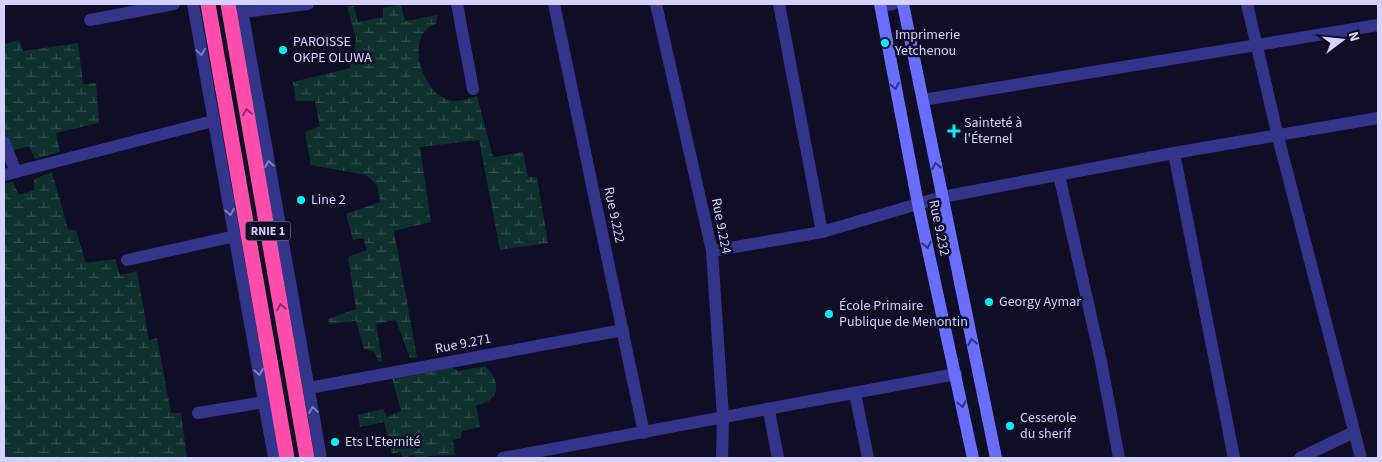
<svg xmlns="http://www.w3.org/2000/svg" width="1382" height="462" font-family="'Source Sans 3',sans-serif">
<defs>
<pattern id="wetland-marsh" width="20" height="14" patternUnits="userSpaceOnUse" patternTransform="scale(1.25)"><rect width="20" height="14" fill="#0f312e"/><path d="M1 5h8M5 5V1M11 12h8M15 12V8" fill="none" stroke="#314e4d"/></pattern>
</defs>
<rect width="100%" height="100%" fill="#100d27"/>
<g fill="url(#wetland-marsh)">
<path d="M401,4L405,21L437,15L436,24C404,34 421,89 446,99C455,103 468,99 477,96L493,157L523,152L528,177H537L548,243L500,250L479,140L420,147L431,222L394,231L417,357L410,358L396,320L376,324L382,361L379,362L374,352L364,349L356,321L329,324L328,319L356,309L348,257L367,250L363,238L353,240L346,214L380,202L377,185L366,175L311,165L305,132L320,126L315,101H296L293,82L350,68L351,54L355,48L356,39L347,6H354L358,22L383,17V8Z"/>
<path d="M19,40L23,51L78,43L83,84L96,83L99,123L56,133L60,152L35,159L29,146L4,153V44Z"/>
<path d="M52,172L68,229L76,231L86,263L115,259L120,275L137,271L149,340L157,338L171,413H181L187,458H4V184L13,182L19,195L34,190V179Z"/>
<path d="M485,366C494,373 502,390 491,399C487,403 481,404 476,406L480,427L462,431L461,438L453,440L455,455C447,456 440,455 433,456C426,456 422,458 415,458L414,455L403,458L400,452L392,454L384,422L360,427L358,415L383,409L387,417L401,411L392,377L450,367L458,371Z"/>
</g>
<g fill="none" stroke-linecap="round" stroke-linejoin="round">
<g stroke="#33358a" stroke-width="12">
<path d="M193,4L274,458"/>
<path d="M241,4L321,458"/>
<path d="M457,4L473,89"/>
<path d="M554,4L644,433"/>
<path d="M656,4L712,251L723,417L722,458"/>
<path d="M779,4L822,232"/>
<path d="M1247,4L1278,137L1361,458"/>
<path d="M880,6L893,4"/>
<path d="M243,12L308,4"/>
<path d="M90,20L174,4"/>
<path d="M923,100L1378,25"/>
<path d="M4,142L16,172"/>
<path d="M1174,153L1234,458"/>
<path d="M4,175L213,121"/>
<path d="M1059,175L1101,361L1119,458"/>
<path d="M712,251L822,232L942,197L1174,153L1378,118"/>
<path d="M127,260L235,236"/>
<path d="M309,388L623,330"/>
<path d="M855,393L868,458"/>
<path d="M769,411L778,458"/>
<path d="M198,413L264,402"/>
<path d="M503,458L956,374"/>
<path d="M1300,458L1354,432"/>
</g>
<g stroke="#696eff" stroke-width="12">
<path d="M880,4L918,204L973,458"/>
<path d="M903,4L996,458"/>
</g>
<g stroke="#ff4dac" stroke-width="15">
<path d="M208,4L287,458"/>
<path d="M228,4L307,458"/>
</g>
</g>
<defs><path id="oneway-chevron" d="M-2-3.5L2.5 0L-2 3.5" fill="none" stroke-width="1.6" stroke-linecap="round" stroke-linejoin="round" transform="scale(1.25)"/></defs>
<g stroke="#7c7cbf">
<use href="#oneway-chevron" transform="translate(201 52) rotate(80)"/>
<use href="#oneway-chevron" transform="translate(269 164) rotate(-100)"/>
<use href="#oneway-chevron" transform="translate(230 212) rotate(79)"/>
<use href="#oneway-chevron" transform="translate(259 372) rotate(80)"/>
<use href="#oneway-chevron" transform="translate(313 410) rotate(-100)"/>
</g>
<g stroke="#34347d">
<use href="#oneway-chevron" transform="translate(895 86) rotate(79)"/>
<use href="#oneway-chevron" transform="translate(936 166) rotate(-101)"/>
<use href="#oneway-chevron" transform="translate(927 245) rotate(77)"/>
<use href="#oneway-chevron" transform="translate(972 342) rotate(-102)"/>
<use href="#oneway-chevron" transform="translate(962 404) rotate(79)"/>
</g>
<g stroke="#882d6a">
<use href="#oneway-chevron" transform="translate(247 112) rotate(-100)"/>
<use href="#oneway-chevron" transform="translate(281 307) rotate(-100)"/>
</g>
<g fill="#00f2fd" stroke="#100d27" stroke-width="2">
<circle cx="885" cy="43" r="5"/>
<circle cx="283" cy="50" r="5"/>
<path d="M951.5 123.5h5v5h5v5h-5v5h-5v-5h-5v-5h5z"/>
<circle cx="301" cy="200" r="5"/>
<circle cx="989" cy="302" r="5"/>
<circle cx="829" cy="314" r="5"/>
<circle cx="1010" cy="426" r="5"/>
<circle cx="335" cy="442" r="5"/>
</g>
<g text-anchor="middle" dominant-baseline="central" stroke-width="5" stroke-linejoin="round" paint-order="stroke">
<rect fill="#100d27" stroke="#9a97be" stroke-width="1" x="245.5" y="221.5" width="45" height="19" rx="4"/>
<g font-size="12" font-weight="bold" fill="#d5d2ff">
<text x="268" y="231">RNIE 1</text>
</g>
<g font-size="14" fill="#d5d2ff" stroke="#100d27" text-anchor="start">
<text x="895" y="35">Imprimerie<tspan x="895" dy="16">Yetchenou</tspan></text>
<text x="293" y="42">PAROISSE<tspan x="293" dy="16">OKPE OLUWA</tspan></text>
<text x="964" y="123">Sainteté à<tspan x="964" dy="16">l'Éternel</tspan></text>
<text x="311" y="200">Line 2</text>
<text x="999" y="302">Georgy Aymar</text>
<text x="839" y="306">École Primaire<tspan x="839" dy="16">Publique de Menontin</tspan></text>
<text x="1020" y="418">Cesserole<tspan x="1020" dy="16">du sherif</tspan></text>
<text x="345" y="442">Ets L'Eternité</text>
</g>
<g font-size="14" fill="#d5d2ff" stroke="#100d27">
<text transform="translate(614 215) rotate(78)">Rue 9.222</text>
<text transform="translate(721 226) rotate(79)">Rue 9.224</text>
<text transform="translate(939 228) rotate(78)">Rue 9.232</text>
<text transform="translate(463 344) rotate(-11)">Rue 9.271</text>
</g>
</g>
<rect width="1382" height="462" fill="none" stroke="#d5d2ff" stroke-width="10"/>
<g transform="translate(1342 40) rotate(74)" stroke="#100d27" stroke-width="4" paint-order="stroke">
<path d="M0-4L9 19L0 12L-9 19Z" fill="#d5d2ff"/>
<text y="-8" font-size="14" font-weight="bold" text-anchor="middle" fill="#d5d2ff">N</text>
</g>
</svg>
